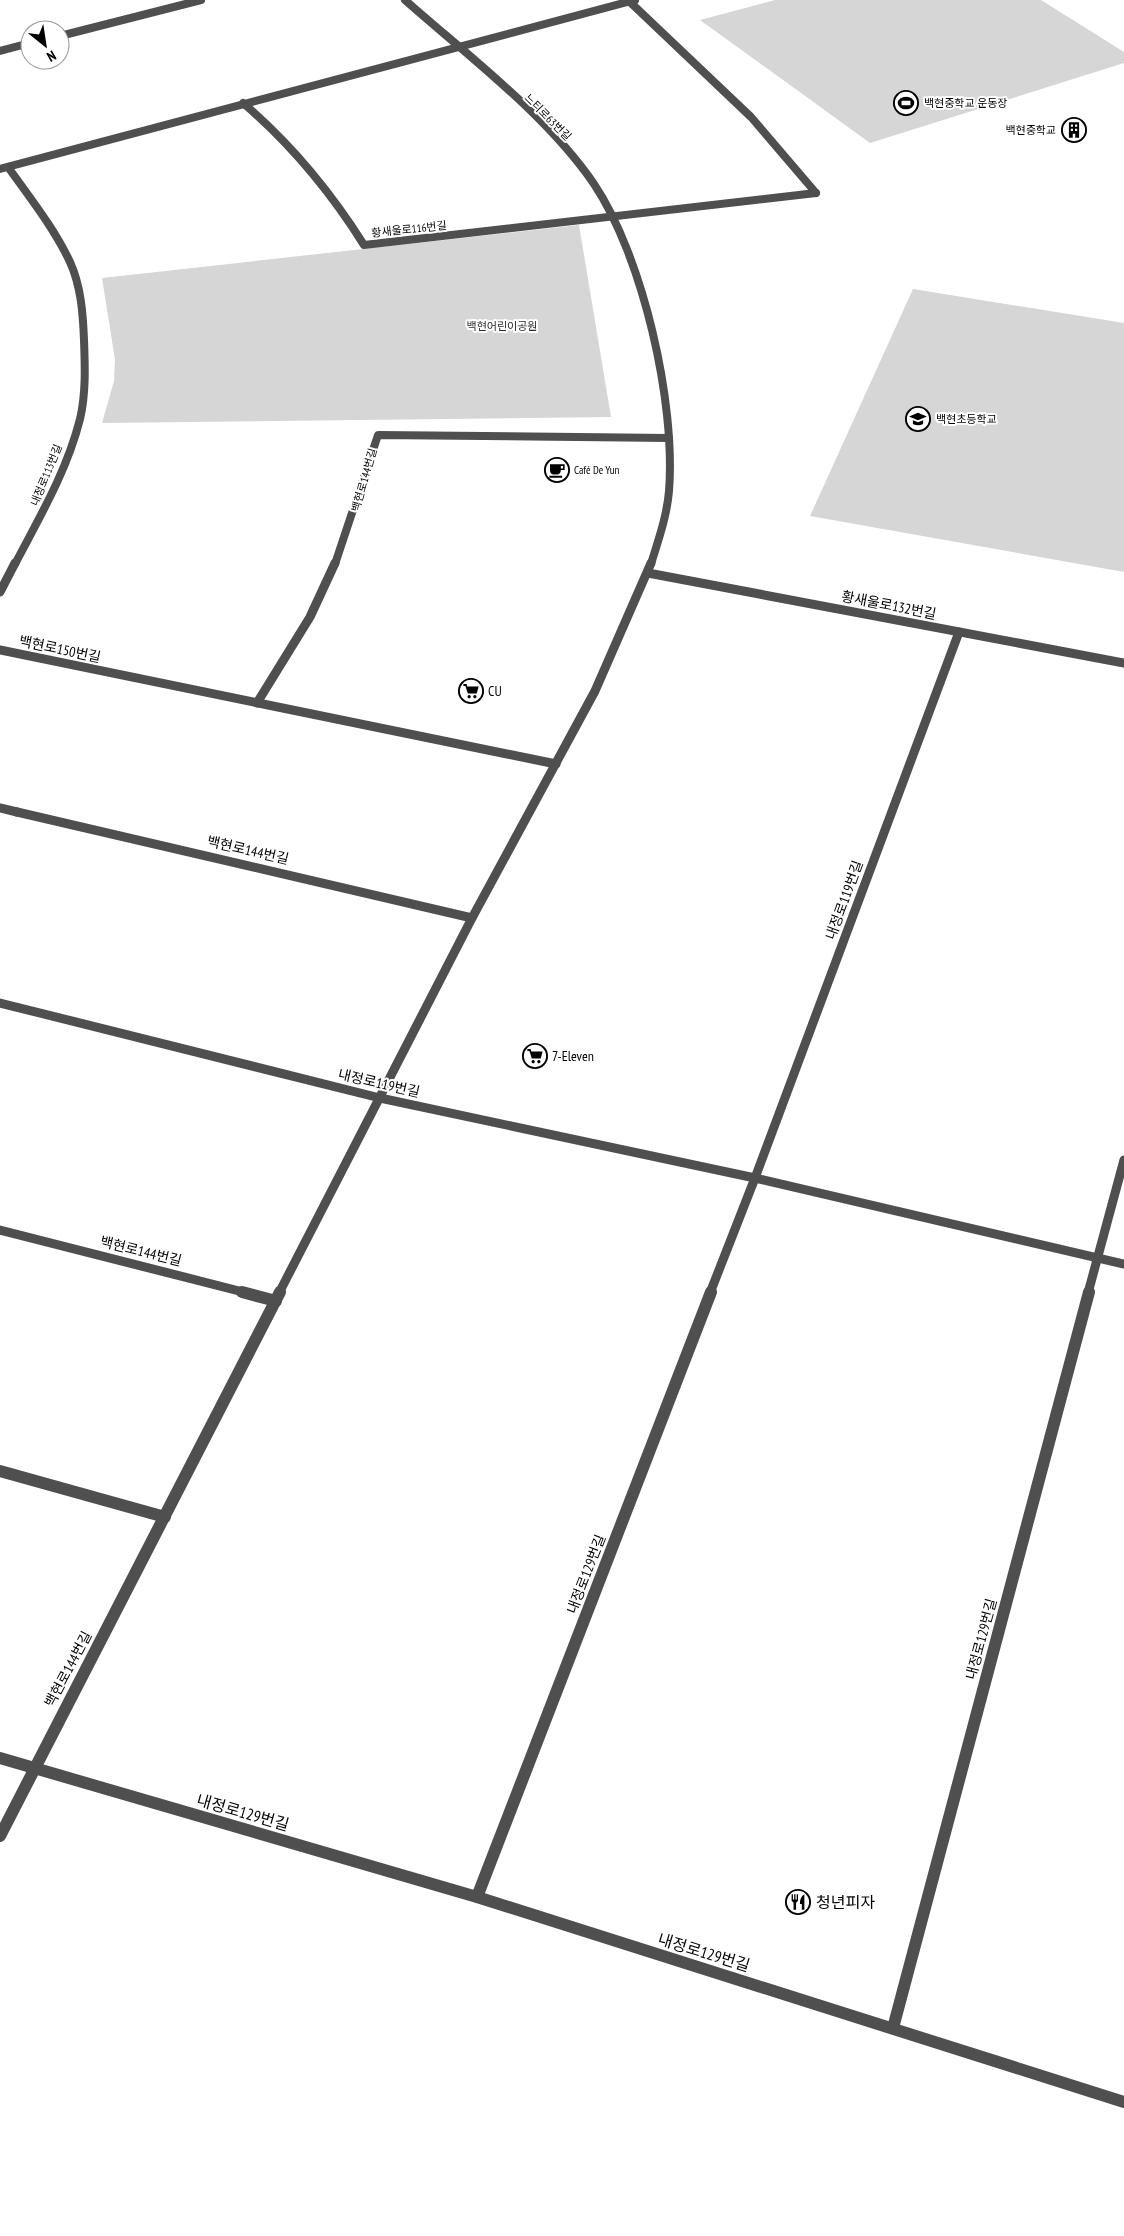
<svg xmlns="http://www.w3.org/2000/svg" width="1124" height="2236" font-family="'PT Sans Narrow','Noto Sans KR',sans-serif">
<rect width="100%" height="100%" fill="#fff"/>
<g fill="#d6d6d6">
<path d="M775,0H1041L1124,52V63L870,143L700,20Z"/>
<path d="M579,225L611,417L102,423L114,381L115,360L102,278Z"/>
<path d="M913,289L1124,323V572L810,516Z"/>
</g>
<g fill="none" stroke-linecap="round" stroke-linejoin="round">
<g stroke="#4f4f4f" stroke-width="8">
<path d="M630,2L751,117L816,193"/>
<path d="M60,36L201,0"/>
<path d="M0,51L30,43"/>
<path d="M8,167C30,198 54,228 70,262C81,286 83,314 84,340C85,366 86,394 80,419C67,471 39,518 15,564"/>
</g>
<g stroke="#4f4f4f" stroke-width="9">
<path d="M0,592L15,563"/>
<path d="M0,808L17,812"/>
<path d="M710,1293L755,1178"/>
<path d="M1088,1293L1124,1160"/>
</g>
<g stroke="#4f4f4f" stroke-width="12">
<path d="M477,1897L711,1292"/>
<path d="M893,2028L1089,1292"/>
</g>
<g stroke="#4f4f4f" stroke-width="8">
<path d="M405,0C467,55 547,115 594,184C643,257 676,403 669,491C667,516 658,541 651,564"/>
<path d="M243,103C291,144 330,191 364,245L816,193"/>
<path d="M0,169L635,0"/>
<path d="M335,564L378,435L669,438"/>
</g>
<g stroke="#4f4f4f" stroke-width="9">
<path d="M648,573L1124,663"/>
<path d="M0,650L556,764"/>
<path d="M257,703L310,617L335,563"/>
<path d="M17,812L472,918"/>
<path d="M0,1003L380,1098L755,1178L1124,1264"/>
<path d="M755,1178L959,632"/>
<path d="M0,1230L247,1293"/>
<path d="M279,1293L472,918L595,691L651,563"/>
</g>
<g stroke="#4f4f4f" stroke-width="12">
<path d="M242,1292L276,1301"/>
<path d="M0,1471L165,1517"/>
<path d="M0,1758L477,1897L1124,2102"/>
<path d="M0,1836L280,1292"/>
</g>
</g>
<defs>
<symbol id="stadium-ring" viewBox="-11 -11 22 22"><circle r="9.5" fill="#fff" stroke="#000" stroke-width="1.5"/><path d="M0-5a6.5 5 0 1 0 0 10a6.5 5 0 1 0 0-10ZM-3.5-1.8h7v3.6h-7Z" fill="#000"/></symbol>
<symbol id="building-ring" viewBox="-11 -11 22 22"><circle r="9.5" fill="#fff" stroke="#000" stroke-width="1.5"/><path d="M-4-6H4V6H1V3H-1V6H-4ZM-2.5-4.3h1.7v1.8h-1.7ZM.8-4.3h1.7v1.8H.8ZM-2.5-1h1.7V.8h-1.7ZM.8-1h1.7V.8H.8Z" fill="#000"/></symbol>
<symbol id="school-ring" viewBox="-11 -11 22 22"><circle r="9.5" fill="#fff" stroke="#000" stroke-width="1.5"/><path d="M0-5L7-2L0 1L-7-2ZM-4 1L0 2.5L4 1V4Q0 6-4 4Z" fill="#000"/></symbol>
<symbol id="cafe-ring" viewBox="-11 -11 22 22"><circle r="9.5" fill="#fff" stroke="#000" stroke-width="1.5"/><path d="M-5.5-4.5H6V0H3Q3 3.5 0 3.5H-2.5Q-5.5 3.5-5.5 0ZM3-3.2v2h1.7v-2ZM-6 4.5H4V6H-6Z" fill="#000"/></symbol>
<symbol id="supermarket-ring" viewBox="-11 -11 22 22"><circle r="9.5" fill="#fff" stroke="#000" stroke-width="1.5"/><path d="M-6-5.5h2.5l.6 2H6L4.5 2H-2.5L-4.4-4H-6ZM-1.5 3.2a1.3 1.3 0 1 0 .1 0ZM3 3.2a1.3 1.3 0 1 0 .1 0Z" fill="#000"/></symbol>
<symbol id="restaurant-ring" viewBox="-11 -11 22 22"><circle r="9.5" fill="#fff" stroke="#000" stroke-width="1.5"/><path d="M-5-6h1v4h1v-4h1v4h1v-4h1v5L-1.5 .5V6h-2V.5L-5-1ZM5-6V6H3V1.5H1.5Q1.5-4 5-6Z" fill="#000"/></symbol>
</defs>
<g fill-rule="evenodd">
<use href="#stadium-ring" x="892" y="89" width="28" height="28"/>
<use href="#building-ring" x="1060" y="116" width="28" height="28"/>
<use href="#school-ring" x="904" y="405" width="28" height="28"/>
<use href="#cafe-ring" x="543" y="456" width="28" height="28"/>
<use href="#supermarket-ring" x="457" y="677" width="28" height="28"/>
<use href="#supermarket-ring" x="521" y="1042" width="28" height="28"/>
<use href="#restaurant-ring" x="784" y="1888" width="28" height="28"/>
</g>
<g text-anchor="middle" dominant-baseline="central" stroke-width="4" stroke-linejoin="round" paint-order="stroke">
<g font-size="11" fill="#000" stroke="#fff" text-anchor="start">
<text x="924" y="103">백현중학교 운동장</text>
<text x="1056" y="130" text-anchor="end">백현중학교</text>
<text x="936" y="419">백현초등학교</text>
<text x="574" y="470">Café De Yun</text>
</g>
<g font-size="11" fill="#000" stroke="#fff">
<text transform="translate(548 117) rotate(45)">느티로63번길</text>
<text transform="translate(409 229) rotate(-6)">황새울로116번길</text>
<text transform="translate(46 475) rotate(-68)">내정로113번길</text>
<text transform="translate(364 480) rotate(-74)">백현로144번길</text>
</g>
<g font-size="11" fill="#2d2d2d" stroke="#fff">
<text x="502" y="326">백현어린이공원</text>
</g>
<g font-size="14" fill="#000" stroke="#fff">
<text transform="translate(889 605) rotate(11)">황새울로132번길</text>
<text transform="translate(60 649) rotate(12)">백현로150번길</text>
<text transform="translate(248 850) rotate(13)">백현로144번길</text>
<text transform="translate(844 900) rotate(-70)">내정로119번길</text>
<text transform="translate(379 1083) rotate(13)">내정로119번길</text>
<text transform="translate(141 1251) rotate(14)">백현로144번길</text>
<text transform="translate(586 1574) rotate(-69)">내정로129번길</text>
<text transform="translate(981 1639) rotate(-75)">내정로129번길</text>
<text transform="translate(68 1669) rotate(-62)">백현로144번길</text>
</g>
<g font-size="14" fill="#000" stroke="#fff" text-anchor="start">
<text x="488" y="691">CU</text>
<text x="552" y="1056">7-Eleven</text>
</g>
<g font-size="16" fill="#000" stroke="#fff">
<text transform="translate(243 1812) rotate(16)">내정로129번길</text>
<text transform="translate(704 1952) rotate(17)">내정로129번길</text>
</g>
<g font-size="16" fill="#000" stroke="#fff" text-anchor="start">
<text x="816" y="1902">청년피자</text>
</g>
</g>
<g transform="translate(45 45) rotate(150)"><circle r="24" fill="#ffffff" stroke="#999999"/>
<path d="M0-4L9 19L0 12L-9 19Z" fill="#000000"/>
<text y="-8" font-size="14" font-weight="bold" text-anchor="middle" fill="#000000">N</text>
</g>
</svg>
